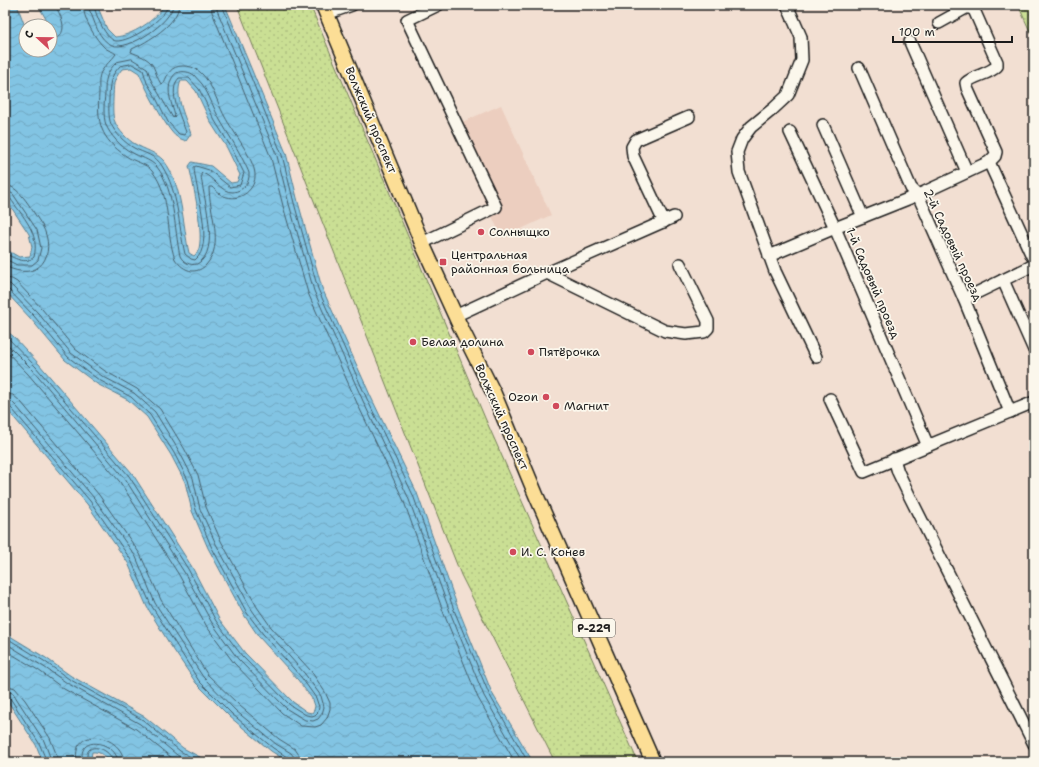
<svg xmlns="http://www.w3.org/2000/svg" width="1039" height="767" font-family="'Shantell Sans',sans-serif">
<defs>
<pattern id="grass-dots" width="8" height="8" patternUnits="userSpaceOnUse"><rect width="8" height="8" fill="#cadf94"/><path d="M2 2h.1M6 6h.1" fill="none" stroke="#adbf7f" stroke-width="1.8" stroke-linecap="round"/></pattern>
<pattern id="water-waves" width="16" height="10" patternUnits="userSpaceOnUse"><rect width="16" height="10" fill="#82c4e3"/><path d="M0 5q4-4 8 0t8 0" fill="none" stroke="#70a8c2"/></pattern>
</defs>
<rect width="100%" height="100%" fill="#f2dfd2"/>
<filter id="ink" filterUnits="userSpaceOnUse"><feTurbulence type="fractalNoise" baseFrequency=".025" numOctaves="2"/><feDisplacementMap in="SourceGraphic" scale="8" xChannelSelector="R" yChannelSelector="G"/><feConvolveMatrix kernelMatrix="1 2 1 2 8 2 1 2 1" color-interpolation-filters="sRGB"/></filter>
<g filter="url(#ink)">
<path fill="#eccebf" d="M501,105L551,215L502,238L451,127Z"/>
<g fill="url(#grass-dots)" stroke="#737e58">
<path d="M237,5H310L485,418L638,762H555L461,575Z"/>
<path d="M1018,5H1034V40Z"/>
</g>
<g fill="url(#water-waves)" stroke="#598193" fill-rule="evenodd">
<path d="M5,5H17L26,29V50H50V26L38,5H97L107,29L115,37C131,36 157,20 164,5H225L286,153L298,202L322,288L371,397L417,493L458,608L492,693L533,762H288L271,751L230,717L196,683L169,643L147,607L128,563L87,504L5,407V330L13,336L39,364L132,473L192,567L219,619L245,653L293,702L307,712L312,713L314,710L315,706L313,700L298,680L259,637L244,615L208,548L192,511L185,482L171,455L147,417L128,400L97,384L65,360L31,319L5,291V249L19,257L30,256L32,247L29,234L5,198ZM131,68L139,73C144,85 167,131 177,137C180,139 184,140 186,141L191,134C186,119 174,96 181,81H187L196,91L211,123L227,148L240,175L237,182L231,183L211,166L192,162L189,166C193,183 205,237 198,251C197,253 195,255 194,256L189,253C183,226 182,183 164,161C156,152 145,150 135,144C128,140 118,130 115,122C112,116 113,106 113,100C114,84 112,82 122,69Z"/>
<path d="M5,633L46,658L71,676L145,717L183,748L209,762H111C105,757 101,751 92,752L91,758L92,762H43L36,745L5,697Z"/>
</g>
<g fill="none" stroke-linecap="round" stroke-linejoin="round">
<g stroke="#455f6c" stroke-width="1">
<path d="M83,5C83,18 95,39 105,48C109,51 113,51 116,54C112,60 105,65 101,72C98,78 99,86 99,93C97,123 100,138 126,156C134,162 146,163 152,171C172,196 165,231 175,259C179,265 185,270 192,271C198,271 202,269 206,265C225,244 209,212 209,187H212C216,191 221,196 227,197C241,201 256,189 255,174C254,159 232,130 225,117C215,99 208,65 183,66C171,66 168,73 164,83L161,84C157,78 156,72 153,66C149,58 138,55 131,52L132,49C147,42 178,24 179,5"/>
<path d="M89,5V9C95,21 98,40 112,45C128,52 172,22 173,5"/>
<path d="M94,5C95,14 106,40 116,41C130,42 166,19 168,5"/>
<path d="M211,5L212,12L271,158L283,206L308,293L357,403L403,499L444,614L478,698L515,762"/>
<path d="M217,5V10L277,156L289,204L314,291L363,401L408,497L450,612L484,696L522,762"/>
<path d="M222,5L282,155L294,203L318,289L367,399L413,495L454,610L489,694L528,762"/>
<path d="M50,41C71,35 62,18 55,5"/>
<path d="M132,59L147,68L151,80L173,118L175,116C172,104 166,92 171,80C173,76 175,73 179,72C184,71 190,72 194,75C197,79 202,83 204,87C210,97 214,109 220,120C228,134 237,147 244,162C246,166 248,170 249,173C250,184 242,191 233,192C221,193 213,176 202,173L201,174C202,196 222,251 197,264C190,266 183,262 180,256C174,228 175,190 157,167C150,159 139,157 131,152C121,147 110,135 106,125C103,116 104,104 105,94C105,80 106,72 117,62Z"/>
<path d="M132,64L143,70L147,83L154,94L168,122L179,134L184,135L186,132C181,118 167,91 179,78H189L199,89L215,121L231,147L244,173L240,185L230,187L209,170L196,166L194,167C195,189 215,245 195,260L191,259L185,254C178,224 179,193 162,166C156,155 143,153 134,148C125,143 115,133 111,124C108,117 109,106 109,99C110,83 109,78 120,66Z"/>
<path d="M5,185C21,186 33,213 42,225C58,255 39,284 5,266"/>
<path d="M5,191L9,192L13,194L37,230L41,248L38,260L32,265H17L5,259"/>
<path d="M5,196L10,198C23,217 40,233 34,257C26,265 13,258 5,253"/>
<path d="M5,278L12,279L17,282L42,309L75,349L105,371L137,389L160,409L184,448L198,475L206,507L221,541L257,607L271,627L311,671L325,692L330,703V709L327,718L321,725L315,727L301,726L282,713L234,663L207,627L179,575L120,482L28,374L5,350"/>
<path d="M5,284H10L13,287L38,313L71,353L102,376L134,393L155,412L179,451L193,478L200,509L216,544L252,610L267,631L305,674L321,696L324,707L322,714L318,719L313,721L305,720L287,709L238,659L212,623L184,572L125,479L33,370L5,342"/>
<path d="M5,289L9,290L34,316L68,357L99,380L131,397L150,415L174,453L188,480L196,510L211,546L247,613L263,634L301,677L316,698L319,707L318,712L315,715L312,716L306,715L290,705L242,656L216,621L188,569L129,476L36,367L5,335"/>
<path d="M5,394L13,395L21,402L99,495L140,554L161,600L207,674L240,706L279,739L295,749L299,755L300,762"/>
<path d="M5,400L11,401L17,407L94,498L136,557L155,603L203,677L236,711L276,744L291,753L294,757V762"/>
<path d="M5,405L9,406L13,410L90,501L131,560L151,605L199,681L232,714L273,748L287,757L289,762"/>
<path d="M5,637L44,661L69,679L143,720L180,751L200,762"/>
<path d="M5,643L41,665L67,683L140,724L177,755L190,762"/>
<path d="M5,650L38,670L64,689L136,729L177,762"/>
<path d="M5,685L15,688L25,700L50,738L57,756L58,762"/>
<path d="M5,691L13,693L20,704L44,741L52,762"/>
<path d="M5,696L10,698L39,743L47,762"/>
<path d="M77,762C70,724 123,734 124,762"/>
<path d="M83,762C75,733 117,741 118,762"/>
<path d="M88,762C81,739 111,747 113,762"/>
</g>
<defs>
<g id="minor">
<path d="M787,5L801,37L802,60L788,95L773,109L751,127L742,139L737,152L739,172L775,271L816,357"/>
<path d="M326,14L352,5"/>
<path d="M910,42L967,172"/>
<path d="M859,68L911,188L918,195L964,299L1010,412"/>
<path d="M823,125L863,217"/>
<path d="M790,132L835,228L928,446"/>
<path d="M989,162L1032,256L1034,257"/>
<path d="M664,222L633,156L632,147L636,140L689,117"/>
<path d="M422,243L496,207L407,20L438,5"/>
<path d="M769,256L835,228L918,195L989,162L995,156L996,152L967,88L966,83C974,75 988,75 997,66V62L974,10L970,8H966L939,23"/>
<path d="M547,273L665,331L686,334L704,332L708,328V321L680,264"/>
<path d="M1003,280L1034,350"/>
<path d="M964,299L1034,265"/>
<path d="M455,316L547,273L674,217"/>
<path d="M830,399L864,472L1034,402"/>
<path d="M894,459L898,472L910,497L1034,744"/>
</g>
<path id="major" d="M323,5L422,243L460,326L494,394L536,495L653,762"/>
</defs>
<use href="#minor" stroke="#1c1c1c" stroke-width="14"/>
<use href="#major" stroke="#1c1c1c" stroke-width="17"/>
<use href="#minor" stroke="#fbf7ec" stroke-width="11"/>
<use href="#major" stroke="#fcde96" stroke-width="14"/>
</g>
</g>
<g fill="#d1495b" stroke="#fbf7ec" stroke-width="1.5">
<circle cx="481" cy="232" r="4"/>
<rect x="439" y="258" width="8" height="8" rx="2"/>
<circle cx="413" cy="342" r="4"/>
<circle cx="531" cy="352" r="4"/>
<circle cx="546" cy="397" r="4"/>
<circle cx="556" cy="406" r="4"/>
<circle cx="513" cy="552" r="4"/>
</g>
<g text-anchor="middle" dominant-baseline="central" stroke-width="3.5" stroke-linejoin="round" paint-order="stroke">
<rect fill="#fbf7ec" stroke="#5f5e5a" stroke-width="1" x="573" y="619" width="42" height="18" rx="3"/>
<g font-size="11" font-weight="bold" fill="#1c1c1c">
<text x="594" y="628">Р-229</text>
</g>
<g font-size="12" fill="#1c1c1c" stroke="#fbf7ec">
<text transform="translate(371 120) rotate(67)">Волжский проспект</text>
<text transform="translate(953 245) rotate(65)">2-й Садовый проезд</text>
<text transform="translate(873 283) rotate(67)">1-й Садовый проезд</text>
<text transform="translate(502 417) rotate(66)">Волжский проспект</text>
</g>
<g font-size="12" fill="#1c1c1c" stroke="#fbf7ec" text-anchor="start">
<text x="489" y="232">Солныщко</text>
<text x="451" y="255">Центральная<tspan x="451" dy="14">районная больница</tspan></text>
<text x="421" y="342">Белая долина</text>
<text x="539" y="352">Пятёрочка</text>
<text x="538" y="397" text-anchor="end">Ozon</text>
<text x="564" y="406">Магнит</text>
<text x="521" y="552">И. С. Конев</text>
</g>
</g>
<rect width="1039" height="767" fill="none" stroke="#fbf7ec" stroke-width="20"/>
<rect x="10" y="10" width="1019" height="747" fill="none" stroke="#1c1c1c" stroke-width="1.5" filter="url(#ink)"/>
<g transform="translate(38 38) rotate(292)"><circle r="19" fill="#fbf7ec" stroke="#a29f99"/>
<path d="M0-3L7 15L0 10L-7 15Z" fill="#d1495b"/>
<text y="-6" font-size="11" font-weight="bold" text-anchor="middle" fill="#1c1c1c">С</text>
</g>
<path d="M893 36v6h119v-6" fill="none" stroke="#1c1c1c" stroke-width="2"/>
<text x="899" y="36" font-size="12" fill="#1c1c1c" stroke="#fbf7ec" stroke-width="3" paint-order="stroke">100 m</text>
</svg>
